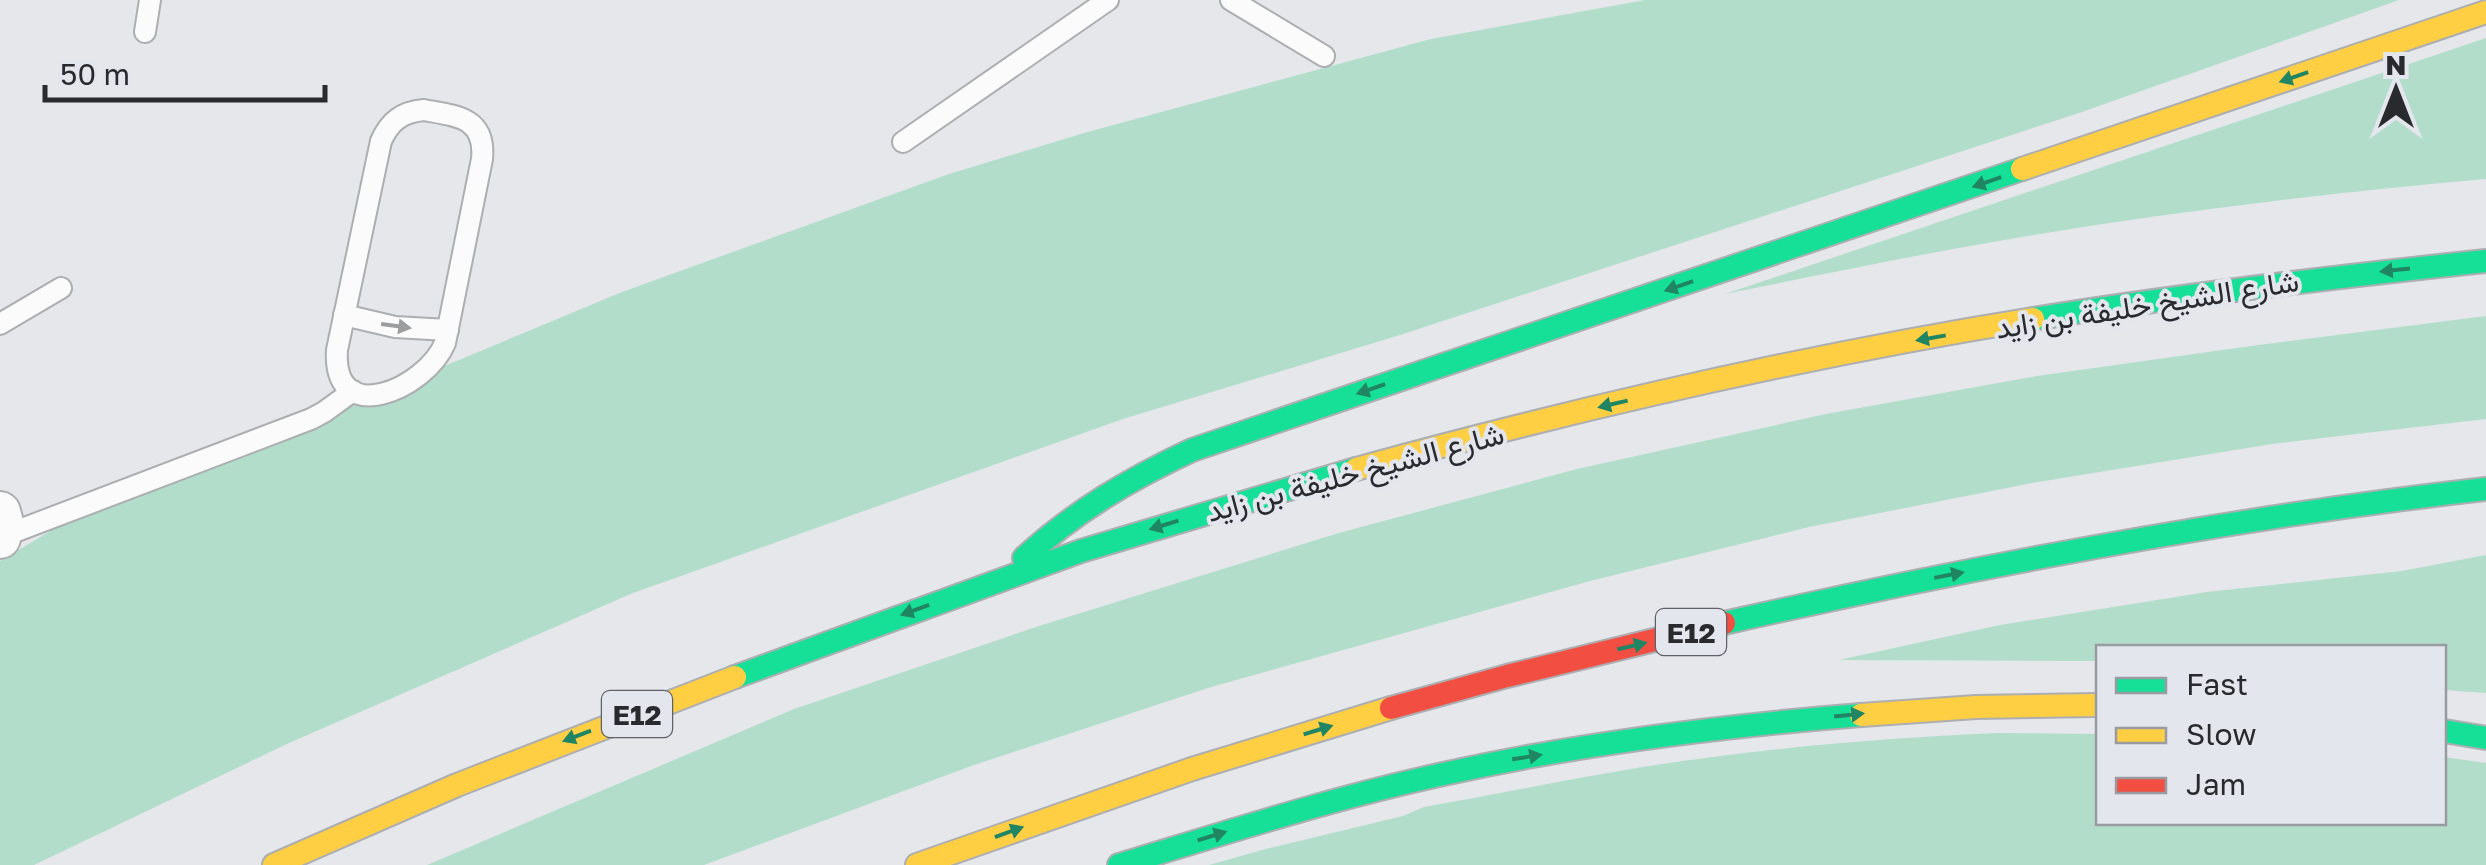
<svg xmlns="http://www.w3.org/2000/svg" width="2486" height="865" font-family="'Golos Text',Vazirmatn,sans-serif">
<rect width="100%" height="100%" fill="#e5e7eb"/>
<g fill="#b2ddcb">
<path d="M1645,0H2399L2079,113L1400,335L1123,419L633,593L289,743L34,865H0V561L79,514L157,486L622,292L949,174L1084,133L1431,39Z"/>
<path d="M2486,38V179C2327,193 2168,212 2010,239C1915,255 1820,275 1725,294Z"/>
<path d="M2486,316V419L2272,444L2032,483L1809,527L1590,581L1211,687L974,765L704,865H427L794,709L1042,625L1339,533L1577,469L1826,414L2037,376L2251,346Z"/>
<path d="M2486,555V693L2444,690V648H2098V661L1839,660L2000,625L2207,592L2402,571Z"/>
<path d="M1998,733L2098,734V822H2444V757L2486,763V865H1209L1262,850L1403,816L1424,807C1499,794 1574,778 1649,766C1765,748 1881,738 1998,733Z"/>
</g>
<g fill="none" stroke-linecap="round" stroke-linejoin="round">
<defs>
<g id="lane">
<path d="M1231,0L1324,56"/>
<path d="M145,32L150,0"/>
<path d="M424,110C456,116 486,117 482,159L445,343C426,389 332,430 337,350L381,141C390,121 402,112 424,110Z"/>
<path d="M903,142L1108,0"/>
<path d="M344,315L395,327L448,330"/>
<path d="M0,324L61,288"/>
<path d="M1,537L311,419L324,412L353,391"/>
</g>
<path id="street" d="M0,512L3,523L0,538"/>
<g id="fast">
<path d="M2033,319C2183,295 2334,277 2486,261"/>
<path d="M1024,558C1074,512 1130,479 1192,450L2022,169"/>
<path d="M1724,623C1976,566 2229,518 2486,489"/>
<path d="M735,677L1081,551L1356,469"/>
<path d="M2444,731L2486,738"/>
<path d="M1119,865C1228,832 1336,797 1448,773C1583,743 1722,726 1861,715"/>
</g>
<g id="slow">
<path d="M2022,169L2486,12"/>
<path d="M1356,469C1579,408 1804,356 2033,319"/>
<path d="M1861,715L1976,707L2098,705"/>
<path d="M274,865L457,785L735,677"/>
<path d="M917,865L1192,769L1391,708"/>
</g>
<path id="jam" d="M1391,708L1507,676L1724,623"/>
</defs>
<use href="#lane" stroke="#adaeb1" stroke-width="24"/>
<use href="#street" stroke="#adaeb1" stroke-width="44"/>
<use href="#fast" stroke="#adaeb1" stroke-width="26"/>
<use href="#slow" stroke="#adaeb1" stroke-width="26"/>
<use href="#jam" stroke="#adaeb1" stroke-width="26"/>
<use href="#lane" stroke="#fbfbfc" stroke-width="20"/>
<use href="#street" stroke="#fbfbfc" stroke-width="40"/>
<use href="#fast" stroke="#16e098" stroke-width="22"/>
<use href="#slow" stroke="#ffcf43" stroke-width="22"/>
<use href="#jam" stroke="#f24e42" stroke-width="22"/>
</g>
<defs><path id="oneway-solid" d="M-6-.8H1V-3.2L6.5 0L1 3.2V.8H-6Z" transform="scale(2.5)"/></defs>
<g fill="#208562">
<use href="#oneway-solid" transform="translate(2294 77) rotate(161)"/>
<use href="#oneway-solid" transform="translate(1987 182) rotate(161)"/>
<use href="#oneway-solid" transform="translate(2395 270) rotate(174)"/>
<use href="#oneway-solid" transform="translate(1679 286) rotate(161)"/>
<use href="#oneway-solid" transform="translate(1931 338) rotate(170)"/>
<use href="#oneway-solid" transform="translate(1371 389) rotate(161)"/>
<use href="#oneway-solid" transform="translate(1613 404) rotate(167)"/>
<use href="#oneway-solid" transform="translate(1164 525) rotate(163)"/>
<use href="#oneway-solid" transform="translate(1949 575) rotate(-11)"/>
<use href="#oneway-solid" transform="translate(915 610) rotate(160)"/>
<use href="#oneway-solid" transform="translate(1632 646) rotate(-13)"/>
<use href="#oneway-solid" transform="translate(1849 715) rotate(-6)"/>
<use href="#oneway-solid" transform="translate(1318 730) rotate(-17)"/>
<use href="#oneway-solid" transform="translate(577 736) rotate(159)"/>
<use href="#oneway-solid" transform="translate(1527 757) rotate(-9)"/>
<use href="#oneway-solid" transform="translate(1009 832) rotate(-20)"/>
<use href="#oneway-solid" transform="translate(1212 836) rotate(-17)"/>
</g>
<use fill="#9c9d9f" href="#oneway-solid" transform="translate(396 326) rotate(8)"/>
<g text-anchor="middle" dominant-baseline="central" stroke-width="8" stroke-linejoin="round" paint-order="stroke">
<g fill="#e3e6ed" stroke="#616267" stroke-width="2.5">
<rect x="1656" y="609" width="70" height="46" rx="8"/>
<rect x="602" y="691" width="70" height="46" rx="8"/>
</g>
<g font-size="28" font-weight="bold" fill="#292a2d">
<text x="1691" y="632">E12</text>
<text x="637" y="714">E12</text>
</g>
<g font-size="30" fill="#292a2d" stroke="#e3e6ed">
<text transform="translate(2147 304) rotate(-9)">شارع الشيخ خليفة بن زايد</text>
<text transform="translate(1355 472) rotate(-15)">شارع الشيخ خليفة بن زايد</text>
</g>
</g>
<rect x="2096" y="645" width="350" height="180" fill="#e3e6ed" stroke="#999ba0" stroke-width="2.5"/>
<rect x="2116" y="678" width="50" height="15" fill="#16e098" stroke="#999ba0" stroke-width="2.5"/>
<text x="2186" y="695" font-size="30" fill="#292a2d">Fast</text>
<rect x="2116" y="728" width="50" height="15" fill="#ffcf43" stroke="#999ba0" stroke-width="2.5"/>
<text x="2186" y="745" font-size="30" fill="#292a2d">Slow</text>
<rect x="2116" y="778" width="50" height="15" fill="#f24e42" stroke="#999ba0" stroke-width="2.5"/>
<text x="2186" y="795" font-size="30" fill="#292a2d">Jam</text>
<g transform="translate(2396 90)" stroke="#e3e6ed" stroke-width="8" paint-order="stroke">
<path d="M0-8L18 38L0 25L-18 38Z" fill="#292a2d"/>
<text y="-15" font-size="28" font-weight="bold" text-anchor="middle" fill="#292a2d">N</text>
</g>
<path d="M45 85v15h280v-15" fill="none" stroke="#292a2d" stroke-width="5"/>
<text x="60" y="85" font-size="30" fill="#292a2d" stroke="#e3e6ed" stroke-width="8" paint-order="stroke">50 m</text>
</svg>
